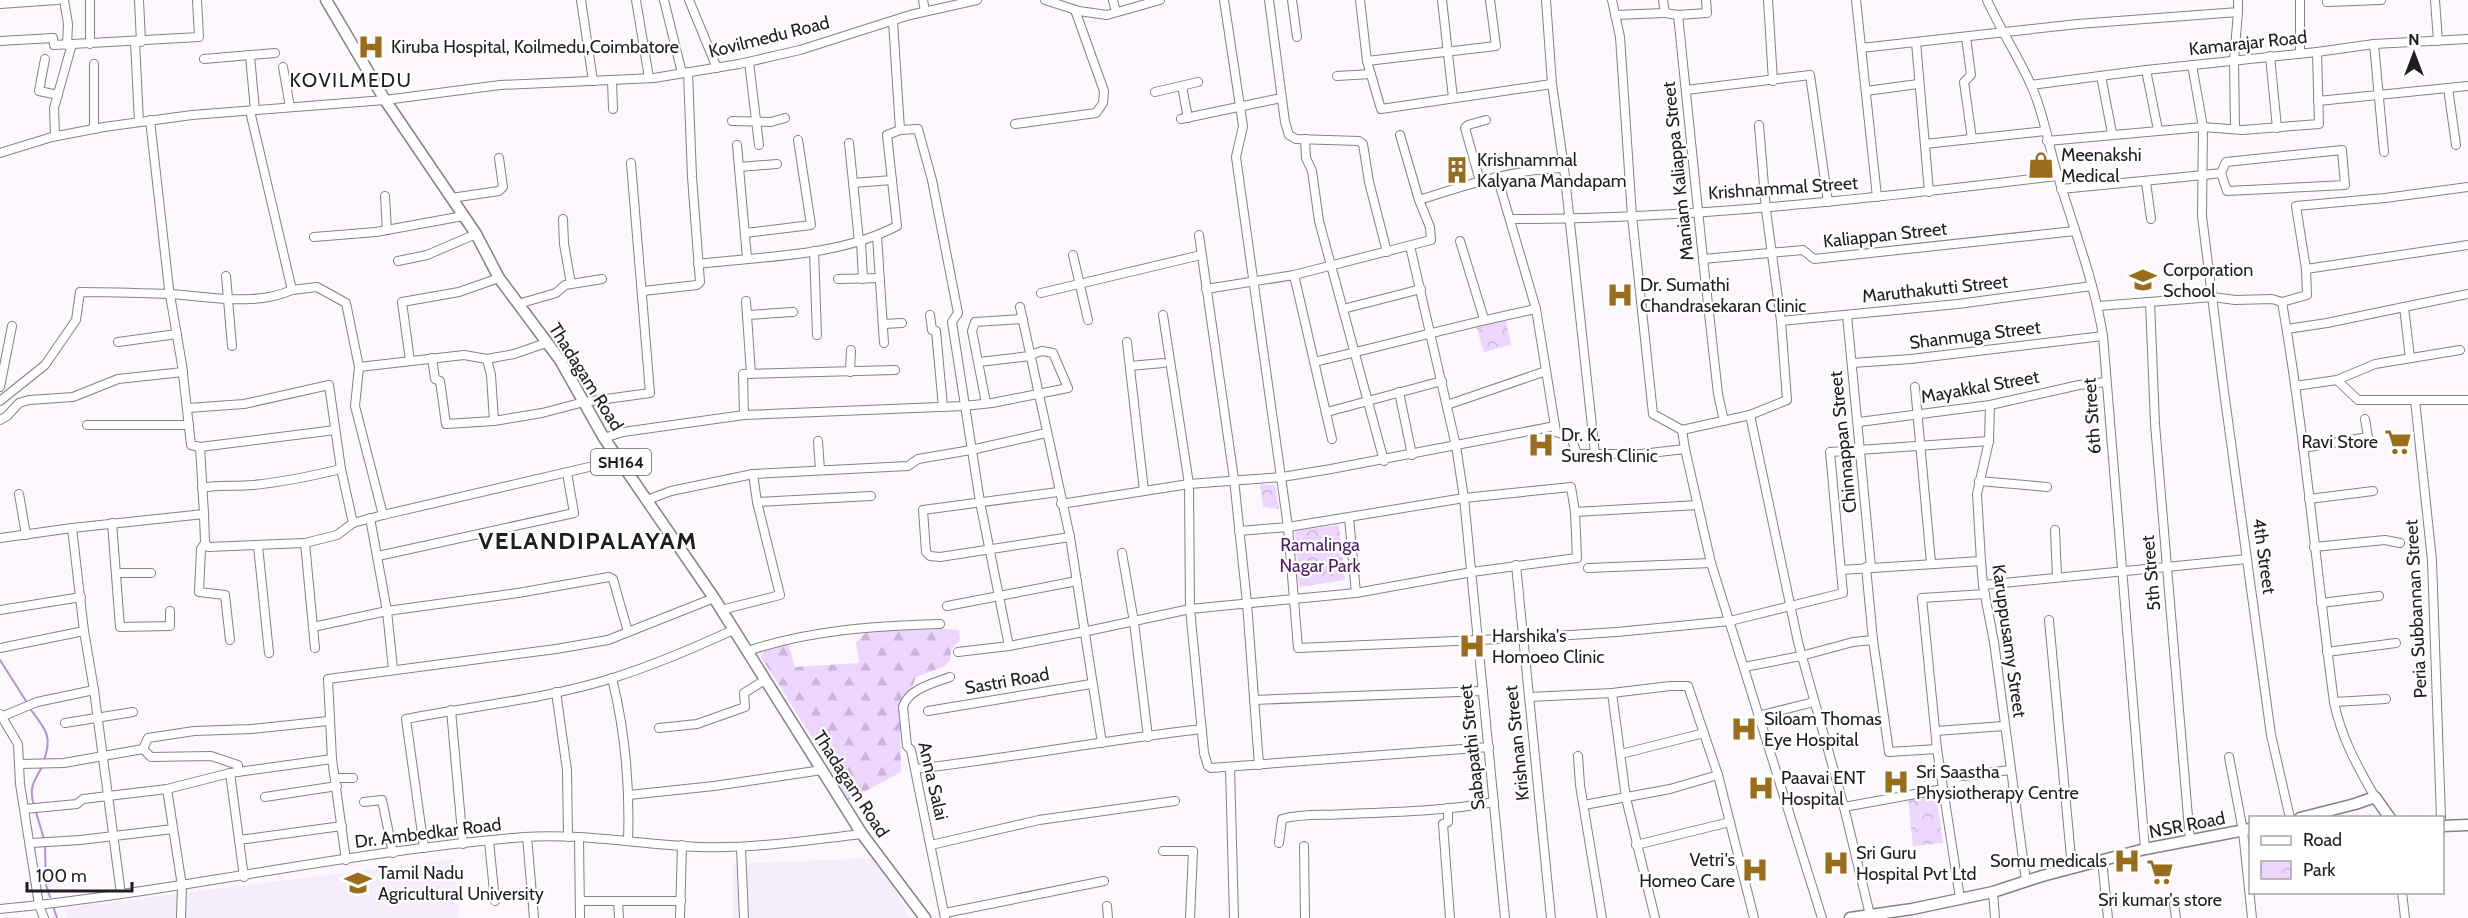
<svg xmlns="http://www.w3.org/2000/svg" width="2468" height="918" font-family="Cabin,sans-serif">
<defs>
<pattern id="forest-firs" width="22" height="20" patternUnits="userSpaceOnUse" patternTransform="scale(1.5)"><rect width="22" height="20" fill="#edd5fd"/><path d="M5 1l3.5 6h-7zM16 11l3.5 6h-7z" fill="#cbb6d9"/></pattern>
<pattern id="park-crowns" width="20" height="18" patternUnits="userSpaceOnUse" patternTransform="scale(1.5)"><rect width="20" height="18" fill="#edd5fd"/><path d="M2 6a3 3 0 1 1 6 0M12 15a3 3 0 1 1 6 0" fill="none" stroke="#cbb6d9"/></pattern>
</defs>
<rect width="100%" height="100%" fill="#fcf8fe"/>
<g fill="#f5edfb">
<path d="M879,858L909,918H734L733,864Z"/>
<path d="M454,859L459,918H68L64,908Z"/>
</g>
<path fill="url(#forest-firs)" d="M945,629L959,630L960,640L951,650L950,661L943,667L916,677L910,693L902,697L900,712L901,772L849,800L815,742L761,657L764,650L788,643L795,667L859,663L856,643L864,634L874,631Z"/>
<g fill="url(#park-crowns)">
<path d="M1505,316L1511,345L1484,352L1475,323Z"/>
<path d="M1260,484L1275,485L1279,509L1263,507Z"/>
<path d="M1339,525L1345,580L1299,587L1295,531Z"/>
<path d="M1936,795L1943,843L1913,846L1908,798Z"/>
</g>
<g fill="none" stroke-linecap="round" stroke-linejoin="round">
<g stroke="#b890d2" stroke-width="2">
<path d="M0,660L26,701"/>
<path d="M31,710C45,729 53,736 44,760"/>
<path d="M34,805C28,787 35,780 43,765"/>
<path d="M36,812L44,839"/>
<path d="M45,845L46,885L50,897"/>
<path d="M54,909L57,918"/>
</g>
<defs>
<g id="minor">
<path d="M64,0L68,24L67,45"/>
<path d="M90,0V44"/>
<path d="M139,0L141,42"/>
<path d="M581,0L593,81"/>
<path d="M636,0L649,78"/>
<path d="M664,0L682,73"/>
<path d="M689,0L717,68"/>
<path d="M923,0L925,11"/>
<path d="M1045,0L1079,11L1107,15L1160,0"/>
<path d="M1113,0L1116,12"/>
<path d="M1269,0L1285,122L1289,135L1296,139L1359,141L1363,144L1369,182L1387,252"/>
<path d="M1292,0L1297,37"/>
<path d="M1360,0L1367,61L1381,109L1552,84"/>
<path d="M1442,0L1453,98"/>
<path d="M1546,0L1552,84L1564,168L1595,454"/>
<path d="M1612,0L1620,37L1632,216L1653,414L1682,430"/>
<path d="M1663,0L1665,13L1678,15L1703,259L1718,394L1724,421"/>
<path d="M1768,0L1773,81"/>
<path d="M1856,0L1877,197"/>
<path d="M1987,0C2000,29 2018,56 2031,85C2044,113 2048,144 2057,173C2073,227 2094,280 2103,336L2145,849"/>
<path d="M2435,0L2438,41"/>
<path d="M2327,2L2381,0"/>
<path d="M0,4L57,0"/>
<path d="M1615,15L1665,13"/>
<path d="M1678,15L1707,13L1706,0"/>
<path d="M1966,37L1971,75L1964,82L1972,139"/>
<path d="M0,41L53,38L54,45L199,37L197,0"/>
<path d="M135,42L139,122"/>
<path d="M1916,42L1929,192"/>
<path d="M2374,44L2384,152"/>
<path d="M1861,48L2078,24L2238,12V0"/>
<path d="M2300,54V0"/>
<path d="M250,56L255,110"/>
<path d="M2270,56L2277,128"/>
<path d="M45,59L39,91L58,95"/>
<path d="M204,59L275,53"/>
<path d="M1367,61L1496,46L1490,0"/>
<path d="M749,62L759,145"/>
<path d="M94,64V129"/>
<path d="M2192,65L2203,127L2202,216L2223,384L2271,735L2290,818"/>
<path d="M283,67L290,107"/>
<path d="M2146,70L2158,130"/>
<path d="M1337,76L1371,74"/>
<path d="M2101,76L2112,133"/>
<path d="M612,80L613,109"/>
<path d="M2031,85L2146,70L2317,52L2374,44L2468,39"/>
<path d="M1182,86L1188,118"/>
<path d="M2448,88L2456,145"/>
<path d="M1686,90L1810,75L1828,202"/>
<path d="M1866,91L1918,84"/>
<path d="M1155,92L1198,82"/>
<path d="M2318,101L2468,86"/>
<path d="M1181,119L1281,98"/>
<path d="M150,120L169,289L182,365L191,445L200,447"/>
<path d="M732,121L771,122L785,118"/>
<path d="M1015,124L1096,113L1103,103L1104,91L1075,10"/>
<path d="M2235,129L2234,60L2238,12"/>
<path d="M900,130L918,129L932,180L958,313L952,322L980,502L1009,646"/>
<path d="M55,136L54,108L72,44"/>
<path d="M1305,139L1306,158L1312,171L1319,221L1384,461"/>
<path d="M2047,141L2203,127L2242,130L2319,124L2317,52"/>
<path d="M849,143L859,241"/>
<path d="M1925,144L2045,131"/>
<path d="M737,145L747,258"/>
<path d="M0,153L52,137L104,127L192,115L385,100L500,85L654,78L739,64L800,50L910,15L977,0"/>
<path d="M739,167L777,164"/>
<path d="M1497,176L1536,309L1556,432L1571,437L1577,454H1641L1685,449L1711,563L1822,918"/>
<path d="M1480,181L1465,128L1468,125L1486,120"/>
<path d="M2146,182L2151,219"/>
<path d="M853,183L892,180"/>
<path d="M2061,189L2204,175L2221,173L2226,162L2342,150L2345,185L2227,191L2221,173"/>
<path d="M385,196L387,230"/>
<path d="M451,198L499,191L503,187L499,158"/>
<path d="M1419,200C1467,185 1513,169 1564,168"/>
<path d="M563,219L564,244L571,284"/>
<path d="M1511,219C1694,219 1876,198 2057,176"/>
<path d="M745,233L811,225L798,140"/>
<path d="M1199,235L1234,479L1247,603L1259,765"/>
<path d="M877,236L884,343"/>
<path d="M314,237L376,232L463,216"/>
<path d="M861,241L863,279"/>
<path d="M1460,241L1484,319"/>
<path d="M1410,246L1456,446L1464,498L1505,918"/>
<path d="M814,251L817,335"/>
<path d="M1073,255L1088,320"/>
<path d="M1703,259L1803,250L1814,259L2075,231"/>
<path d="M398,261L427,255L476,234"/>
<path d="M698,264C764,256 837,257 897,226L887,135L900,130L893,21"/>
<path d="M2306,269L2296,206L2385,198L2468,187"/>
<path d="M1294,275L1332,439"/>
<path d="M226,276L232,346"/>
<path d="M838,279L880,278"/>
<path d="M1206,289L1294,275L1431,240L1430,227L1419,200L1400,135"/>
<path d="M292,290L317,287L346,303L359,367L464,355L487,359L514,354L546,343"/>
<path d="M643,291L697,285L700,282L692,177L688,72"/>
<path d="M1041,293L1201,255"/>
<path d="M746,301L751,374"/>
<path d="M2150,302L2155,424L2190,841"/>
<path d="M2282,302L2307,295L2306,269L2468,245"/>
<path d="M518,304L556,293L565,285L602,279"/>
<path d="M2098,306L2213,297L2235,300L2272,299L2282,302C2305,434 2316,569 2334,702C2341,737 2357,766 2375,797"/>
<path d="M1020,307L1070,537L1102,743"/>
<path d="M2404,307L2468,294"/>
<path d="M1343,309L1421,289"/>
<path d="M747,315L793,312"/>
<path d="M930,315L932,330L936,331L943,407"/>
<path d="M1163,315L1189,484L1190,609L1204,753L1208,766L1211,768L1489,747"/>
<path d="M1847,315L1871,567"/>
<path d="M1781,321L1958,304L2092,286"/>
<path d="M883,324L902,323"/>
<path d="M2287,329L2327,323L2404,307L2410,358"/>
<path d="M118,342L177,334"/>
<path d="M1127,342L1144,491"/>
<path d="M432,358L435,379L440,381L446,424L494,421L542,413L584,402L650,393L631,163"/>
<path d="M487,359L491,375L494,421"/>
<path d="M410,361L402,302L459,292L499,278"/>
<path d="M979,362L1030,356"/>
<path d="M1314,362C1388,345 1461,324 1536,309"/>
<path d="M1852,363L1911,359L2103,336"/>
<path d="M1130,366L1163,363"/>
<path d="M359,367L355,406L383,515"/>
<path d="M850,372L851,350"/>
<path d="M2337,380L2375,364L2460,350"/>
<path d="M2295,386L2337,380L2358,400H2468"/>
<path d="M0,387L12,326"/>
<path d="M1915,387L1931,563"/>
<path d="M1399,392L1412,455"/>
<path d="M2415,400L2432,560L2441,818"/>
<path d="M0,401L45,365L76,320L80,292C109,292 139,293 168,294C208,296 254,307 292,290L250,111"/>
<path d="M986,403L972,331L975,322L1023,319"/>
<path d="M1447,405L1546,371"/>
<path d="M1990,405L1989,441L1977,494L1981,561L1983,585L1994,642L2026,881"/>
<path d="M188,408L244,404L329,385L341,469L353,523"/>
<path d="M1327,412L1442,381"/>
<path d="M744,415L743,374L895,370"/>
<path d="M1750,415L1798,642L1844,807L1870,915"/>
<path d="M0,420L7,416L19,403L29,400L73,397L118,379L183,372"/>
<path d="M1859,422L1990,405L2079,385L2106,382"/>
<path d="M87,425H189"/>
<path d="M604,438L623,432L744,415L964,406L992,403L1068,388L1053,353L1042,351L1030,355"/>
<path d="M818,441L820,470"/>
<path d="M2303,448L2368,437L2365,419"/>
<path d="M1685,449L1682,430L1750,415L1787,400L1781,321L1766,210L1759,125"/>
<path d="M1979,481L2047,487"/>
<path d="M202,488C219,484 235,487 253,485C283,482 312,476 341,469"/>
<path d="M1058,492L923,510L926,552L930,556L940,557L1070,537"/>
<path d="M19,494L26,535"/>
<path d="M2309,499L2373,491"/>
<path d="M647,500L671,491L753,474L908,466L918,459L971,450L1046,433"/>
<path d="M757,502L871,496"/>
<path d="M1061,504L1189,484L1282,477L1331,469L1555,426"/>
<path d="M1575,512L1698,505"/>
<path d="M204,514L200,447L335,430"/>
<path d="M370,518L387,611L393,669"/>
<path d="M1349,518L1356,593"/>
<path d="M112,523L120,627L170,626V611"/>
<path d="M2055,530L2057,576"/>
<path d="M1239,531L1288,527L1298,648L1523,638L1617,632L1730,621L1843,593L1830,452L1989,441"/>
<path d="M0,538L72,528L204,514L205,543L208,547L305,543L337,535L353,523L383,515L619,460"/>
<path d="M205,543L201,549L199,592L225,595L230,640"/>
<path d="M305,543L315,648"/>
<path d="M258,546L269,653"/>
<path d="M2314,547L2385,540L2400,543"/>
<path d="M1122,553L1134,622L1148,737"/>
<path d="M378,556L574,513L567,473"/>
<path d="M1516,565L1551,918"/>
<path d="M1866,567L1873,640L1889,752L1937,749"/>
<path d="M1588,568L1711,563"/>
<path d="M1841,570L1981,561"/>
<path d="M117,573H151"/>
<path d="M1983,585L2247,559"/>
<path d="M2321,603L2379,596"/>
<path d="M947,606L1077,581"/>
<path d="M0,610L81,597"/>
<path d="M721,610L780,595L757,502L753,474"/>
<path d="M2049,620L2072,868"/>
<path d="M313,627L387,611L518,593L609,577L613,579L628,632"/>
<path d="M84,631L94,690L121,894"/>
<path d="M0,648L84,631L72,528"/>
<path d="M748,651C809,630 875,626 940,624"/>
<path d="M958,652L1009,646L1083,632L1190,609L1356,593L1472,572L1577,558L1575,512L1571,487L1464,498L1288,527L1236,157L1243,126L1224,0"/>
<path d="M2327,652L2396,643"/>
<path d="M1744,667L1801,656L1853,642L1873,640"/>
<path d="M612,678C625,731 630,787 628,841"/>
<path d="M556,692L567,770L568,837"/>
<path d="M1612,693L1626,798L1655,918"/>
<path d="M1529,697L1612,693L1670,686H1688L1718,775L1754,918"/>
<path d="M1254,700L1483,691"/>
<path d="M2334,702L2386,699"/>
<path d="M451,710L463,844"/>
<path d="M928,711L1091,684"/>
<path d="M0,714L18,744L20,784L39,905L44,918"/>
<path d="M1758,716L1814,702"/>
<path d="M1,717L37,702L94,690"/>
<path d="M65,723L133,712"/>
<path d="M659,728L697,724L745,707L744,693L765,680"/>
<path d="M1936,731L2004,726"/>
<path d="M143,749L151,757L211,756L238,765V772"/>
<path d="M1621,754L1704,733"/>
<path d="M1578,756L1580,785L1602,918"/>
<path d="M2229,757L2243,831L2252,918"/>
<path d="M20,764L64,763L143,749L148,738L194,731L251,729L328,721"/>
<path d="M1230,767L1234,918"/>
<path d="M915,769C1011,758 1106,740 1202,729"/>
<path d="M1963,776L2010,770"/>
<path d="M335,778H353"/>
<path d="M167,789L182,886L181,918"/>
<path d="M629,795L714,786L822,770"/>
<path d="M265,797L337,786"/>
<path d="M364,802L382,800L393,853"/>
<path d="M1584,805L1670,789L1718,775"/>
<path d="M1844,807L1943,789"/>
<path d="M1448,808V822L1443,824L1450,918"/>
<path d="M25,809L77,804L83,799L167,789L230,773"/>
<path d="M527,837L534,918"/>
<path d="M579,838L580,918"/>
<path d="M239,840L342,826"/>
<path d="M489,841L495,901"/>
<path d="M31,843L80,840L173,829"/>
<path d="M1279,843L1282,819C1304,813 1324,816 1346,814C1395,812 1446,811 1494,802"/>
<path d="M931,845L1039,820L1175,801"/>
<path d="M1636,845L1730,822"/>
<path d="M1304,846L1305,918"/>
<path d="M424,848L406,719C474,706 546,699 613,678C654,665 694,648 733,630"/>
<path d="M741,848L744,918"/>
<path d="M1163,851H1193L1190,918"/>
<path d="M346,860L332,759L328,679L556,649L608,640L714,598"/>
<path d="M2102,860L2108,918"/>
<path d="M244,877L230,773L332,759"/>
<path d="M1993,892L1995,918"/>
<path d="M2402,892L2405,918"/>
<path d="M1960,898L1937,749L1922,598L1985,594"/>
<path d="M580,901H681"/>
<path d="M618,901L619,918"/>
<path d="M2174,904L2176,918"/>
<path d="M1107,906L1108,918"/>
<path d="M0,909C176,892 349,851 524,837C583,833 642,845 700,847C754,849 809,840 862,834"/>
<path d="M945,913L1104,881"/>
<path d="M680,918L682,845"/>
<path d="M945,918L911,750L907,746L903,707C908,689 934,683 950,677"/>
</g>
<g id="major">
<path d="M326,0L385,100L476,234L499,278L560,360L604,438L714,598L862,834L925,918"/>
<path d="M2300,818L2355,804L2375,797L2390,818"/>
<path d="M2442,826L2468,825"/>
<path d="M1850,918L1912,909L1993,892L2042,876L2145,849L2250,829"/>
</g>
</defs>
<use href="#minor" stroke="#848187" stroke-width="10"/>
<use href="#major" stroke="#848187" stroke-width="13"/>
<use href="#minor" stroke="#fff" stroke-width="8"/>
<use href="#major" stroke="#fff" stroke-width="10"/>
</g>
<defs>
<symbol id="hospital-bare" viewBox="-9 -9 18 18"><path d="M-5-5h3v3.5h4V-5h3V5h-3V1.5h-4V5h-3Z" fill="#9a6d1d" stroke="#fff" stroke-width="2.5" paint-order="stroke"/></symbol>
<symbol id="shop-bare" viewBox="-9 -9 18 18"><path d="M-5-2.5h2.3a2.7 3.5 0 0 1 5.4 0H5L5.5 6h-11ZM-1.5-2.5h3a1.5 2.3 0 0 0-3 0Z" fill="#9a6d1d" stroke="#fff" stroke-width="2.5" paint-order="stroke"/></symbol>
<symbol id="building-bare" viewBox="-9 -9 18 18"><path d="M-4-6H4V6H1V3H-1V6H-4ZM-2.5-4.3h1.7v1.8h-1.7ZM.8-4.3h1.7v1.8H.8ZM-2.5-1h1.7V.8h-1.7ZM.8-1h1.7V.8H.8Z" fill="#9a6d1d" stroke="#fff" stroke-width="2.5" paint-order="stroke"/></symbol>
<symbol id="school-bare" viewBox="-9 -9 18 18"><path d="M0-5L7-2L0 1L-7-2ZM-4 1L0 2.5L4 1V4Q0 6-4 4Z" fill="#9a6d1d" stroke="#fff" stroke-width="2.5" paint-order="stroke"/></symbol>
<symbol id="supermarket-bare" viewBox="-9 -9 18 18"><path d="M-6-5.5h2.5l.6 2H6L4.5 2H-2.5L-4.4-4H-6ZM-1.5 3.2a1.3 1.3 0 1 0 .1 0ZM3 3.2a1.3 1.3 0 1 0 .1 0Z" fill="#9a6d1d" stroke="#fff" stroke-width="2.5" paint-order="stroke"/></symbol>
<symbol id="university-bare" viewBox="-9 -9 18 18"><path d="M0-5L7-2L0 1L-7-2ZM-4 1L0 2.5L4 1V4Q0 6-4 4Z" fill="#9a6d1d" stroke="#fff" stroke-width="2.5" paint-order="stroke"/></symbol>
</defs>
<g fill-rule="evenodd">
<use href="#hospital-bare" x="352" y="28" width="38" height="38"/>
<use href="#shop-bare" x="2022" y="146" width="38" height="38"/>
<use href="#building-bare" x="1438" y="151" width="38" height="38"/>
<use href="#school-bare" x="2124" y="261" width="38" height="38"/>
<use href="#hospital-bare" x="1601" y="276" width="38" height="38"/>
<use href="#supermarket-bare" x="2379" y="423" width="38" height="38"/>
<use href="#hospital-bare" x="1522" y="426" width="38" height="38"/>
<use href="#hospital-bare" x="1453" y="627" width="38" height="38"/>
<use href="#hospital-bare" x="1725" y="710" width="38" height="38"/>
<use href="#hospital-bare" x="1877" y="763" width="38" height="38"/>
<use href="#hospital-bare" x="1742" y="769" width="38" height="38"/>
<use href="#hospital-bare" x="2108" y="842" width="38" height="38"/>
<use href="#hospital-bare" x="1817" y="844" width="38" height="38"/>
<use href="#hospital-bare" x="1736" y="851" width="38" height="38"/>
<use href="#supermarket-bare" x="2141" y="853" width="38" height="38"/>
<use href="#university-bare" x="339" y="864" width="38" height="38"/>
</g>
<g text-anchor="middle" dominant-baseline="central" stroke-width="4.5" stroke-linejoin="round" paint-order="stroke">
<rect fill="#fff" stroke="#626163" stroke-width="1.5" x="591" y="449" width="60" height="26" rx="4.5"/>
<g font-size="16" font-weight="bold" fill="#1f1d20">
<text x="621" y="462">SH164</text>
</g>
<g font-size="18" fill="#1f1d20" stroke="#fff">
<text transform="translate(769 37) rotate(-14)">Kovilmedu Road</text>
<text transform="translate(2248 43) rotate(-6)">Kamarajar Road</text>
<text transform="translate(1678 171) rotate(-96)">Maniam Kaliappa Street</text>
<text transform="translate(1783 188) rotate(-4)">Krishnammal Street</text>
<text transform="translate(1885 235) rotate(-6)">Kaliappan Street</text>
<text transform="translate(1935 289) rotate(-6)">Maruthakutti Street</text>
<text transform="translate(1975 335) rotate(-7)">Shanmuga Street</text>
<text transform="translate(586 377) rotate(58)">Thadagam Road</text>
<text transform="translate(1980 387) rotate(-10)">Mayakkal Street</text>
<text transform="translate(2092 416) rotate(-94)">6th Street</text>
<text transform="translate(1843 442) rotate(-96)">Chinnappan Street</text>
<text transform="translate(2264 556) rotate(82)">4th Street</text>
<text transform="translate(2151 573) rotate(-95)">5th Street</text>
<text transform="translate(2416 609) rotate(-93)">Peria Subbannan Street</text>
<text transform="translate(2009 641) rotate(82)">Karuppusamy Street</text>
<text transform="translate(1007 681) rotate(-10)">Sastri Road</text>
<text transform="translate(1517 743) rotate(-96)">Krishnan Street</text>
<text transform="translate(1472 747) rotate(-96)">Sabapathi Street</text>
<text transform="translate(933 781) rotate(77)">Anna Salai</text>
<text transform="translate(851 784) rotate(57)">Thadagam Road</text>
<text transform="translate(2187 825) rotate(-11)">NSR Road</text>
<text transform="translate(428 833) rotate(-7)">Dr. Ambedkar Road</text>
</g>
<g font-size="18" fill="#1f1d20" stroke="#fff" text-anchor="start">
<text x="391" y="47">Kiruba Hospital, Koilmedu,Coimbatore</text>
<text x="2061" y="155">Meenakshi<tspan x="2061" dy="21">Medical</tspan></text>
<text x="1477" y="160">Krishnammal<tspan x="1477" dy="21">Kalyana Mandapam</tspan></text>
<text x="2163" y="270">Corporation<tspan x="2163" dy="21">School</tspan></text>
<text x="1640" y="285">Dr. Sumathi<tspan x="1640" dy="21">Chandrasekaran Clinic</tspan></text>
<text x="1561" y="435">Dr. K.<tspan x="1561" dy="21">Suresh Clinic</tspan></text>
<text x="2378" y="442" text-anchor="end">Ravi Store</text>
<text x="1492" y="636">Harshika's<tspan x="1492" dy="21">Homoeo Clinic</tspan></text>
<text x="1764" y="719">Siloam Thomas<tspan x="1764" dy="21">Eye Hospital</tspan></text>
<text x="1916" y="772">Sri Saastha<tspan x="1916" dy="21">Physiotherapy Centre</tspan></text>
<text x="1781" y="778">Paavai ENT<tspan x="1781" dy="21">Hospital</tspan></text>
<text x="1856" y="853">Sri Guru<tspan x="1856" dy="21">Hospital Pvt Ltd</tspan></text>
<text x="1735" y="860" text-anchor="end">Vetri's<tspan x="1735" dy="21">Homeo Care</tspan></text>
<text x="2107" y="861" text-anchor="end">Somu medicals</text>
<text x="378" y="873">Tamil Nadu<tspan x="378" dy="21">Agricultural University</tspan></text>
<text x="2160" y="900" text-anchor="middle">Sri kumar's store</text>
</g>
<g font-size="18" fill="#4e1a68" stroke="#fff">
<text x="1320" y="545">Ramalinga<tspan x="1320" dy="21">Nagar Park</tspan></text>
</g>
<g font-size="20" letter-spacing="1.5" fill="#1f1d20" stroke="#fff">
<text x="351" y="80">KOVILMEDU</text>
</g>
<g font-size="24" font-weight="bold" letter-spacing="1.5" fill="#1f1d20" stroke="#fff">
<text x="588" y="540">VELANDIPALAYAM</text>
</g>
</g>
<rect x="2249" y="816" width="195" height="78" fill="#ffffff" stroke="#a5a5a6" stroke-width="1.5"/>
<rect x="2261" y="836" width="30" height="9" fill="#ffffff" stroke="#a5a5a6" stroke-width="1.5"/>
<text x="2303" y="846" font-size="18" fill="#1f1d20">Road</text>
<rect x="2261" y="861" width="30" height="18" fill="url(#park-crowns)" stroke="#a5a5a6" stroke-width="1.5"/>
<text x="2303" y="876" font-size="18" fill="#1f1d20">Park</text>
<g transform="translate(2414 54)" stroke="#ffffff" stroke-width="4.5" paint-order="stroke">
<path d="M0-4.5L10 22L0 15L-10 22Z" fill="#1f1d20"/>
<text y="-9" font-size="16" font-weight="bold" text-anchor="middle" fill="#1f1d20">N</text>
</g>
<path d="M27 882v9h105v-9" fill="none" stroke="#1f1d20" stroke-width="3"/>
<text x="36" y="882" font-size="18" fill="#1f1d20" stroke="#ffffff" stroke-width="4.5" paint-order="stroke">100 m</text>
</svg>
